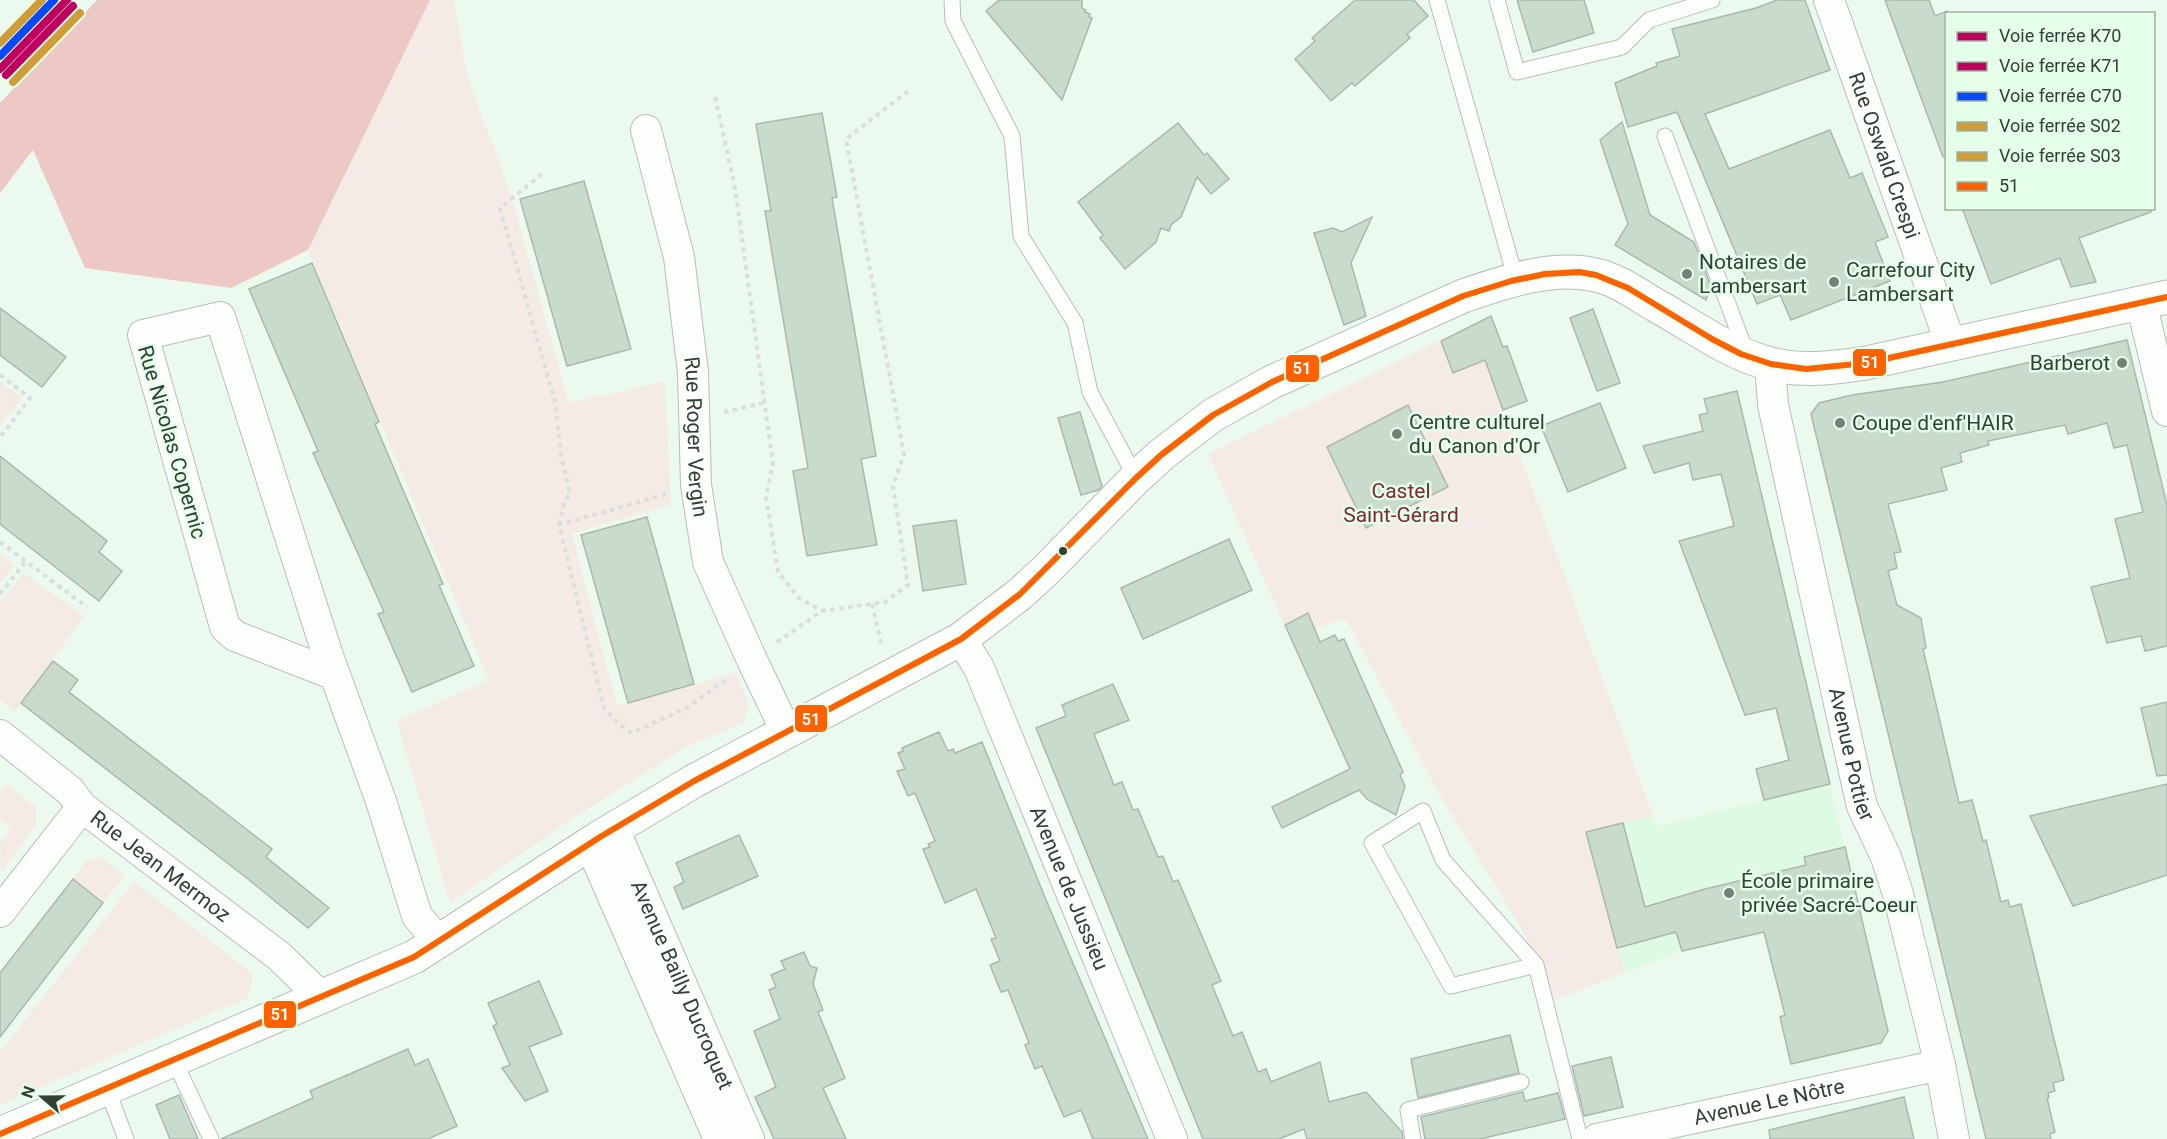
<svg xmlns="http://www.w3.org/2000/svg" width="2167" height="1139" font-family="Roboto,sans-serif">
<rect width="100%" height="100%" fill="#ecf9ee"/>
<path fill="#dffae4" d="M1830,784L1859,908L1682,951L1625,973L1586,832L1653,816L1657,826Z"/>
<g fill="#f5ebe6">
<path d="M430,0H454L468,79L510,191L569,403L665,381L671,504L572,534L617,706L736,673L748,703L745,722L684,748L564,824L450,903L397,721L489,680L308,250Z"/>
<path d="M1472,325L1653,816L1586,832L1625,973L1551,1001L1522,929L1439,794L1346,619L1289,635L1208,454Z"/>
<path d="M0,382L22,398L0,426Z"/>
<path d="M0,553L15,565L0,583Z"/>
<path d="M24,573L84,616L15,712L0,699V602Z"/>
<path d="M6,784L36,807V825L1,872L0,843L11,829L0,820V791Z"/>
<path d="M99,857L125,875L103,903L73,879L85,862Z"/>
<path d="M134,882L252,973V984L247,998L0,1105V1052Z"/>
</g>
<path fill="#ecc9c4" d="M97,0H430L308,250L231,288L85,268L33,150L0,193V103Z"/>
<g fill="#c9dbcc" stroke="#acb8ae" stroke-width="1.5">
<path d="M999,0H1082V8L1086,10L1085,12L1090,14L1089,17L1092,18L1062,100L986,11Z"/>
<path d="M1355,0H1414L1428,16L1407,34L1410,38L1355,86L1352,83L1331,101L1295,59L1315,41L1312,38Z"/>
<path d="M1517,0H1584L1594,33L1533,52Z"/>
<path d="M1777,0H1805L1830,70L1705,114L1729,169L1830,130L1850,178L1862,173L1888,237L1875,242L1890,281L1791,320L1780,295L1757,304L1677,112L1628,127L1615,83L1657,66L1656,63L1680,56L1672,29L1756,8Z"/>
<path d="M1885,0H1929L1935,16L1947,11V156L1943,157Z"/>
<path d="M822,113L837,197L832,198L876,456L861,459L877,545L807,556L793,471L808,468L765,211H771L756,124Z"/>
<path d="M1622,122L1650,215L1694,242L1711,287L1706,300L1615,245L1628,224L1600,140Z"/>
<path d="M1178,123L1204,155L1207,153L1229,179L1211,194L1197,177L1181,217L1171,225L1169,231L1161,228L1156,242L1125,269L1100,238L1103,235L1078,202Z"/>
<path d="M584,181L631,349L567,366L520,199Z"/>
<path d="M1962,208H2151V212L2079,238L2096,282L2071,287L2060,258L1991,284Z"/>
<path d="M1372,217L1351,263L1366,316L1344,325L1314,233L1333,228L1342,232Z"/>
<path d="M312,263L379,422L375,424L443,584L439,585L474,666L412,692L378,614L384,612L313,453L318,451L249,289Z"/>
<path d="M0,308L66,357L42,387L0,355Z"/>
<path d="M1593,309L1620,383L1597,391L1570,318Z"/>
<path d="M1491,316L1503,347L1507,346L1527,401L1503,410L1485,360L1453,373L1441,341Z"/>
<path d="M2127,340L2167,505V646L2145,651L2141,636L2107,643L2091,587L2130,578L2115,519L2143,512L2127,445L2114,448L2107,423L2068,434L2065,425L1988,441L1989,445L1960,453L1962,462L1941,468L1947,490L1888,504L1901,552L1894,553L1897,568L1888,571L1897,605L1921,618L1926,648L1923,649L1959,803L1972,800L1983,841L1986,840L2001,902L2008,900L2010,907L2021,904L2064,1080L2053,1083L2055,1091L2048,1093L2049,1098H2047L2055,1132L2050,1134L2051,1139H1986L1811,414L1819,403L1852,395L1943,382Z"/>
<path d="M1737,391L1830,784L1764,800L1756,769L1789,760L1776,708L1745,715L1679,541L1734,526L1721,474L1693,480L1689,463L1654,473L1643,446L1703,431L1699,415L1708,413L1704,399Z"/>
<path d="M1600,403L1626,468L1568,492L1541,426Z"/>
<path d="M1408,405L1448,487L1366,528L1327,447Z"/>
<path d="M1080,412L1102,486L1098,490L1081,495L1058,418Z"/>
<path d="M0,456L107,541L99,552L122,571L99,601L0,524Z"/>
<path d="M647,517L694,684L628,703L581,535Z"/>
<path d="M956,520L966,584L923,591L913,526Z"/>
<path d="M1229,539L1252,590L1143,639L1121,588Z"/>
<path d="M1308,613L1320,642L1335,635L1338,641L1344,639L1403,772L1400,775L1405,786L1396,815L1368,800L1359,790L1282,828L1272,807L1350,769L1285,625Z"/>
<path d="M53,661L78,680L69,692L272,849L266,857L329,908L308,928L248,879L21,703Z"/>
<path d="M1113,684L1129,720L1094,734L1114,785L1122,782L1133,810L1138,809L1158,857L1163,856L1173,882L1178,880L1221,981L1212,985L1233,1036L1242,1032L1258,1072L1266,1069L1271,1082L1320,1062L1329,1102L1366,1092L1402,1132L1403,1139H1307L1304,1129L1279,1139H1203L1036,728L1066,716L1062,705Z"/>
<path d="M2167,702V775L2157,776L2141,708Z"/>
<path d="M939,732L948,751L953,749L955,753L982,742L1046,900L1148,1139H1093L1081,1110L1064,1117L1042,1066L1035,1069L1025,1045L1029,1043L1008,990L1001,992L990,965L1000,961L991,939L996,938L976,889L945,903L923,849L930,847L928,844L935,841L915,793L908,796L897,771L905,769L898,753L903,751L902,748Z"/>
<path d="M2167,784V875L2073,906L2030,816Z"/>
<path d="M1623,823L1645,907L1705,889L1806,865L1804,857L1845,847L1888,1031L1881,1043L1791,1064L1780,1017L1785,1015L1764,932L1682,951L1676,932L1617,948L1586,832Z"/>
<path d="M739,835L758,876L683,909L674,887L684,882L676,863Z"/>
<path d="M73,879L103,903L0,1037V973Z"/>
<path d="M804,952L810,966L817,968L813,984L823,1010L818,1012L845,1078L823,1088L846,1139H774L755,1097L776,1087L754,1031L780,1019L769,990L776,987L771,975L785,969L781,961Z"/>
<path d="M539,981L562,1034L529,1047L548,1091L525,1101L502,1068L510,1065L493,1026L497,1024L488,1003Z"/>
<path d="M1510,1035L1519,1073L1418,1098L1411,1059Z"/>
<path d="M408,1049L415,1065L428,1059L457,1126L428,1139H221L313,1098L310,1091Z"/>
<path d="M1611,1057L1623,1107L1584,1116L1572,1066Z"/>
<path d="M1523,1092L1525,1101L1558,1093L1565,1119L1480,1139H1425L1421,1117Z"/>
<path d="M179,1095L198,1139H170L156,1105Z"/>
<path d="M1904,1097L1914,1139H1770L1769,1130Z"/>
</g>
<g fill="none" stroke-linecap="round" stroke-linejoin="round">
<defs>
<g id="service">
<path d="M952,0L953,21L1012,136L1021,236L1075,323L1090,392L1136,478"/>
<path d="M1437,0L1516,280"/>
<path d="M1497,0L1517,72L1622,47L1649,20L1712,0"/>
<path d="M1665,136L1746,352"/>
<path d="M1536,965L1451,986L1372,843L1423,811L1443,860L1536,965L1580,1139"/>
<path d="M174,1060L211,1139"/>
<path d="M107,1089L126,1139"/>
<path d="M1413,1139L1408,1110L1521,1082"/>
</g>
<g id="minor">
<path id="s1" d="M1829,0L1951,345"/>
<path id="s2" d="M646,130L679,257L693,372L696,485L708,562L752,660L786,731"/>
<path d="M2141,302L2167,411"/>
<path id="s3" d="M1770,364L1773,405L1858,789L1862,806L1886,857L1898,894L1940,1065L1954,1139"/>
<path id="s4" d="M961,639L979,668L1172,1139"/>
<path d="M335,675L235,636L225,627L143,335L220,317L328,656L335,675L381,801L417,916L439,942"/>
<path id="s5" d="M0,735L70,791L82,807L279,956L322,998"/>
<path id="s6" d="M614,829L749,1139"/>
<path d="M590,844L719,1139"/>
<path d="M0,912L82,807"/>
<path id="s7" d="M1597,1139L1940,1065"/>
</g>
<path id="tertiary" d="M0,1134L414,957L600,837L694,781L961,639L1020,594L1046,570L1136,478L1161,455L1213,415L1272,382L1463,296C1504,282 1552,265 1596,275C1618,280 1638,295 1657,306C1693,326 1730,354 1771,364C1802,372 1834,368 1866,363L2167,297"/>
</defs>
<use href="#service" stroke="#b4c0b6" stroke-width="17"/>
<use href="#minor" stroke="#b4c0b6" stroke-width="32"/>
<use href="#tertiary" stroke="#b4c0b6" stroke-width="35"/>
<g stroke="#dbdfdb" stroke-width="4" stroke-dasharray="4.5 4.5" stroke-linecap="butt">
<path d="M715,97L735,187L773,464L766,496L778,572L799,598L822,611"/>
<path d="M542,174L500,208L555,402L561,456L570,494L564,502L559,525"/>
<path d="M0,375L30,398L0,437"/>
<path d="M724,412L764,403"/>
<path d="M666,494L559,525L604,708L619,724L632,733L688,707L728,678"/>
<path d="M0,542L87,607"/>
<path d="M0,594L26,561"/>
<path d="M872,604L882,647"/>
<path d="M777,642L822,611L885,602L908,585L893,486L904,454L846,139L912,88"/>
</g>
<use href="#service" stroke="#fcfefc" stroke-width="15"/>
<use href="#minor" stroke="#fcfefc" stroke-width="30"/>
<use href="#tertiary" stroke="#fcfefc" stroke-width="33"/>
<defs>
<path id="bus-1" d="M0,1134L414,957L600,837L694,781L961,639L1020,594L1136,478L1161,455L1213,415L1272,382L1463,296L1511,281L1545,274L1579,272L1596,275L1628,288L1712,339L1741,354L1771,364L1806,369L1866,363L2167,297"/>
</defs>
<use href="#bus-1" stroke="#e6ffeb" stroke-width="10"/>
<use href="#bus-1" stroke="#ff6000" stroke-width="6"/>
<defs>
<path id="rail-1" d="M0,69L67,0"/>
<path id="rail-2" d="M6,75L73,6"/>
<path id="rail-3" d="M0,56L54,0"/>
<path id="rail-4" d="M13,82L80,13"/>
<path id="rail-5" d="M0,43L42,0"/>
</defs>
<use href="#rail-1" stroke="#e6ffeb" stroke-width="12"/>
<use href="#rail-2" stroke="#e6ffeb" stroke-width="12"/>
<use href="#rail-3" stroke="#e6ffeb" stroke-width="12"/>
<use href="#rail-4" stroke="#e6ffeb" stroke-width="12"/>
<use href="#rail-5" stroke="#e6ffeb" stroke-width="12"/>
<use href="#rail-1" stroke="#bf005f" stroke-width="8"/>
<use href="#rail-2" stroke="#bf005f" stroke-width="8"/>
<use href="#rail-3" stroke="#0749ff" stroke-width="8"/>
<use href="#rail-4" stroke="#cf9d38" stroke-width="8"/>
<use href="#rail-5" stroke="#cf9d38" stroke-width="8"/>
</g>
<g fill="#748176" stroke="#e6ffeb" stroke-width="2">
<circle cx="1687" cy="274" r="6"/>
<circle cx="1834" cy="282" r="6"/>
<circle cx="2122" cy="363" r="6"/>
<circle cx="1840" cy="423" r="6"/>
<circle cx="1397" cy="434" r="6"/>
<circle cx="1729" cy="893" r="6"/>
</g>
<circle fill="#334036" stroke="#e6ffeb" stroke-width="2" cx="1063" cy="551" r="5"/>
<g text-anchor="middle" dominant-baseline="central" stroke-width="5" stroke-linejoin="round" paint-order="stroke">
<g font-size="21" fill="#334036" stroke="#e6ffeb">
<text stroke="none"><textPath href="#s1" startOffset="165">Rue Oswald Crespi</textPath></text>
<text stroke="none"><textPath href="#s2" startOffset="312">Rue Roger Vergin</textPath></text>
<text transform="translate(172 442) rotate(74)">Rue Nicolas Copernic</text>
<text stroke="none"><textPath href="#s3" startOffset="399">Avenue Pottier</textPath></text>
<text stroke="none"><textPath href="#s5" startOffset="208">Rue Jean Mermoz</textPath></text>
<text stroke="none"><textPath href="#s4" startOffset="272">Avenue de Jussieu</textPath></text>
<text stroke="none"><textPath href="#s6" startOffset="170">Avenue Bailly Ducroquet</textPath></text>
<text stroke="none"><textPath href="#s7" startOffset="176">Avenue Le Nôtre</textPath></text>
</g>
<g font-size="21" fill="#334036" stroke="#e6ffeb" text-anchor="start">
<text x="1699" y="262">Notaires de<tspan x="1699" dy="24">Lambersart</tspan></text>
<text x="1846" y="270">Carrefour City<tspan x="1846" dy="24">Lambersart</tspan></text>
<text x="2110" y="363" text-anchor="end">Barberot</text>
<text x="1409" y="422">Centre culturel<tspan x="1409" dy="24">du Canon d'Or</tspan></text>
<text x="1852" y="423">Coupe d'enf'HAIR</text>
<text x="1741" y="881">École primaire<tspan x="1741" dy="24">privée Sacré-Coeur</tspan></text>
</g>
<g font-size="21" fill="#7f2830" stroke="#e6ffeb">
<text x="1401" y="491">Castel<tspan x="1401" dy="24">Saint-Gérard</tspan></text>
</g>
</g>
<g stroke="#e6ffeb" stroke-width="2">
<rect x="1852" y="348" width="35" height="29" rx="6" fill="#ff6000"/>
<rect x="1285" y="354" width="35" height="29" rx="6" fill="#ff6000"/>
<rect x="794" y="704" width="34" height="29" rx="6" fill="#ff6000"/>
<rect x="263" y="1000" width="34" height="29" rx="6" fill="#ff6000"/>
</g>
<g font-size="16" text-anchor="middle" font-weight="bold" fill="#fff">
<text x="1870" y="368">51</text>
<text x="1302" y="374">51</text>
<text x="811" y="725">51</text>
<text x="280" y="1020">51</text>
</g>
<rect x="1945" y="12" width="210" height="198" fill="#e6ffeb" stroke="#9eb3a3" stroke-width="1.5"/>
<rect x="1957" y="32" width="30" height="9" fill="#bf005f" stroke="#9eb3a3" stroke-width="1.5"/>
<text x="1999" y="42" font-size="18" fill="#334036">Voie ferrée K70</text>
<rect x="1957" y="62" width="30" height="9" fill="#bf005f" stroke="#9eb3a3" stroke-width="1.5"/>
<text x="1999" y="72" font-size="18" fill="#334036">Voie ferrée K71</text>
<rect x="1957" y="92" width="30" height="9" fill="#0749ff" stroke="#9eb3a3" stroke-width="1.5"/>
<text x="1999" y="102" font-size="18" fill="#334036">Voie ferrée C70</text>
<rect x="1957" y="122" width="30" height="9" fill="#cf9d38" stroke="#9eb3a3" stroke-width="1.5"/>
<text x="1999" y="132" font-size="18" fill="#334036">Voie ferrée S02</text>
<rect x="1957" y="152" width="30" height="9" fill="#cf9d38" stroke="#9eb3a3" stroke-width="1.5"/>
<text x="1999" y="162" font-size="18" fill="#334036">Voie ferrée S03</text>
<rect x="1957" y="182" width="30" height="9" fill="#ff6000" stroke="#9eb3a3" stroke-width="1.5"/>
<text x="1999" y="192" font-size="18" fill="#334036">51</text>
<g transform="translate(42 1097) rotate(290)" stroke="#e6ffeb" stroke-width="4.5" paint-order="stroke">
<path d="M0-4.5L10 22L0 15L-10 22Z" fill="#334036"/>
<text y="-9" font-size="16" font-weight="bold" text-anchor="middle" fill="#334036">N</text>
</g>
</svg>
